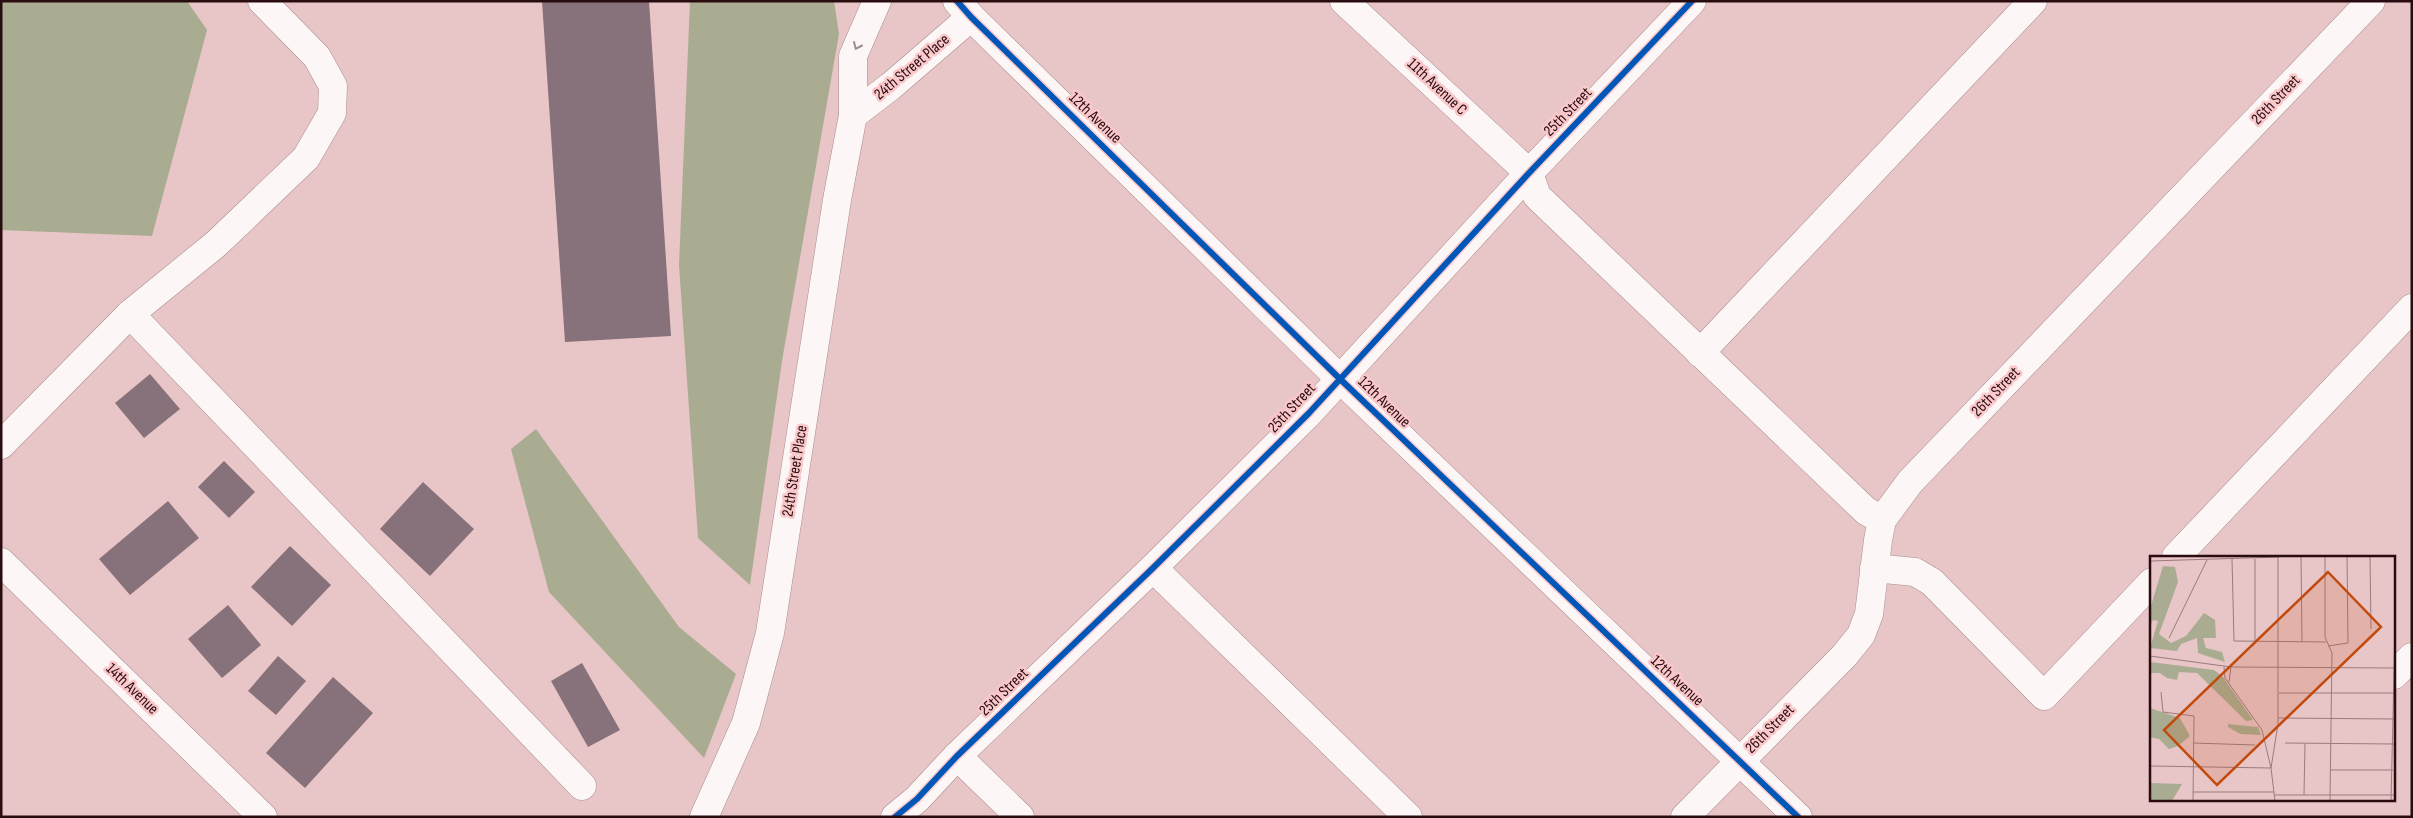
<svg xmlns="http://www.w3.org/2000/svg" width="2413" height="818" font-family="'Sofia Sans Condensed',sans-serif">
<rect width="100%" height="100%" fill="#e8c5c6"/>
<g fill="#a9ac91">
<path d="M1,1H187L207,30L152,236L1,230Z"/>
<path d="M690,1H834L839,34L782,361L750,585L698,538L679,265Z"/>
<path d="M536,429L679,627L736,674L704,758L549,592L511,449Z"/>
</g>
<g fill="#87717a">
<path d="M542,1H649L671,336L565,342Z"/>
<path d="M150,374L180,409L144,438L115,403Z"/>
<path d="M224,461L255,492L229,518L198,487Z"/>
<path d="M423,482L474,529L430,576L380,529Z"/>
<path d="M168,501L199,538L130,595L99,559Z"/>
<path d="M290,546L331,585L292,626L251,587Z"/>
<path d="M228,605L261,645L222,678L188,639Z"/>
<path d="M278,656L306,681L276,715L248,691Z"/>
<path d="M582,663L620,730L588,747L551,681Z"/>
<path d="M333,677L373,713L305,788L266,753Z"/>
</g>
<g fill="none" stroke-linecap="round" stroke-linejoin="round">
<defs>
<g id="minor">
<path d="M957,1L971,17L1339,378L1798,817"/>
<path d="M1344,1L1529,173L1537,196L1866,511L1882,520"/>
<path d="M853,115L891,86L971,17"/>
<path d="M130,314L582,786"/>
<path d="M1700,353L2033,1"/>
<path d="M1,445L130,314L216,244L306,158L332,113L333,86L317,57L262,1"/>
<path d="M2176,557L2412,308"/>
<path d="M1,562L263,817"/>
<path d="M1153,568L1408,817"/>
<path d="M1874,568L1915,572L1932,582L2044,696L2152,582"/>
<path d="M2394,675L2412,657"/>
<path d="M957,756L1020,817"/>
<path d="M704,817L746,723L770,633L837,200L853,115V56L877,1"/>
<path d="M895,817L917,799L957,756L1153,568L1309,413L1529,173L1692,1"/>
<path d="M1685,817L1844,656L1861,635L1869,614L1878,540L1882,520L1910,482L2371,1"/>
</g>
</defs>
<use href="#minor" stroke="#aa8d8f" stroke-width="29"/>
<use href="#minor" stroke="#fcf6f6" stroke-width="28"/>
<defs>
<g id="cycleway">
<path d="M957,1L971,17L1339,378L1798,817"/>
<path d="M895,817L917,799L957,756L1153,568L1309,413L1529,173L1692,1"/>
</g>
</defs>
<use href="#cycleway" stroke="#fac8ca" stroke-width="9"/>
<use href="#cycleway" stroke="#0057b8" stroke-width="6"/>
</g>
<defs><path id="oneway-chevron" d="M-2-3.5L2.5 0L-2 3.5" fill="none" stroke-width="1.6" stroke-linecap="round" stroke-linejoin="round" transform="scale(1.25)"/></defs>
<use stroke="#9d8d8e" href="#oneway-chevron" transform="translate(857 46) rotate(114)"/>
<g text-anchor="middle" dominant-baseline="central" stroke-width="5" stroke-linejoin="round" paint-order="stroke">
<g font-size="16" fill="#280c0f" stroke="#fac8ca">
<text transform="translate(912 67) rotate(-40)">24th Street Place</text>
<text transform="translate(1437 87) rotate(43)">11th Avenue C</text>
<text transform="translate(2276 100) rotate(-46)">26th Street</text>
<text transform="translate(1568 112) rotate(-46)">25th Street</text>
<text transform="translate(1095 118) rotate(44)">12th Avenue</text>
<text transform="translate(1996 392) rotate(-46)">26th Street</text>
<text transform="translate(1384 402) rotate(44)">12th Avenue</text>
<text transform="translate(1292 408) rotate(-47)">25th Street</text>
<text transform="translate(795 471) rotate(-81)">24th Street Place</text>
<text transform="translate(1677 681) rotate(43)">12th Avenue</text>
<text transform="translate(132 689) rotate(44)">14th Avenue</text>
<text transform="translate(1004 692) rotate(-44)">25th Street</text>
<text transform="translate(1770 729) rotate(-45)">26th Street</text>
</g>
</g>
<g transform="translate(2150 556)">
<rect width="245" height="245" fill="#e8c5c6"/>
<path d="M13,10L25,11L28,26L9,78L21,87L36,80L54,57L65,64L66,82H53L56,92L72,96L75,106L48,97L47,82L31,88L27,95L0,92L8,65L3,64L0,70V53ZM0,106L64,114L73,121L103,164L96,165L47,117L29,116L27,124L17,122L10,117H0ZM0,152L30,162L40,180L28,190L19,193L9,183L0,181ZM78,168L108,171L111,179L90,178L78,171ZM0,227H1L32,228L22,245H0Z" fill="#a9ac91"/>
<path fill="none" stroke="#9b7b7d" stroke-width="1" d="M151,0L152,86M175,0V81L182,97L180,245M220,0L221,73M82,3L84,85L176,86M105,3V86M0,5L129,1M19,82L57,4M178,90L198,87L197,0M0,100L81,111L245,112M79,126L81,111M11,136L13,156L44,160L43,245M129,137H244M128,162L245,163M43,187L105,189M135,187L245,188M0,210L121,212L112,174L75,122L74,111M181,214H243M43,236H124M125,239H245M154,239L155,188M125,245L121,212L128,168V0M241,245L245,76"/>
<path fill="#c24a0d" fill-opacity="0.15" stroke="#c24a0d" stroke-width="2.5" d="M178,16L231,71L67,229L14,174Z"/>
<rect width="245" height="245" fill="none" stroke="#280c0f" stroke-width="2.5"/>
</g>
<rect width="2413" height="818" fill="none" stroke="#280c0f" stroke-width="5"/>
</svg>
